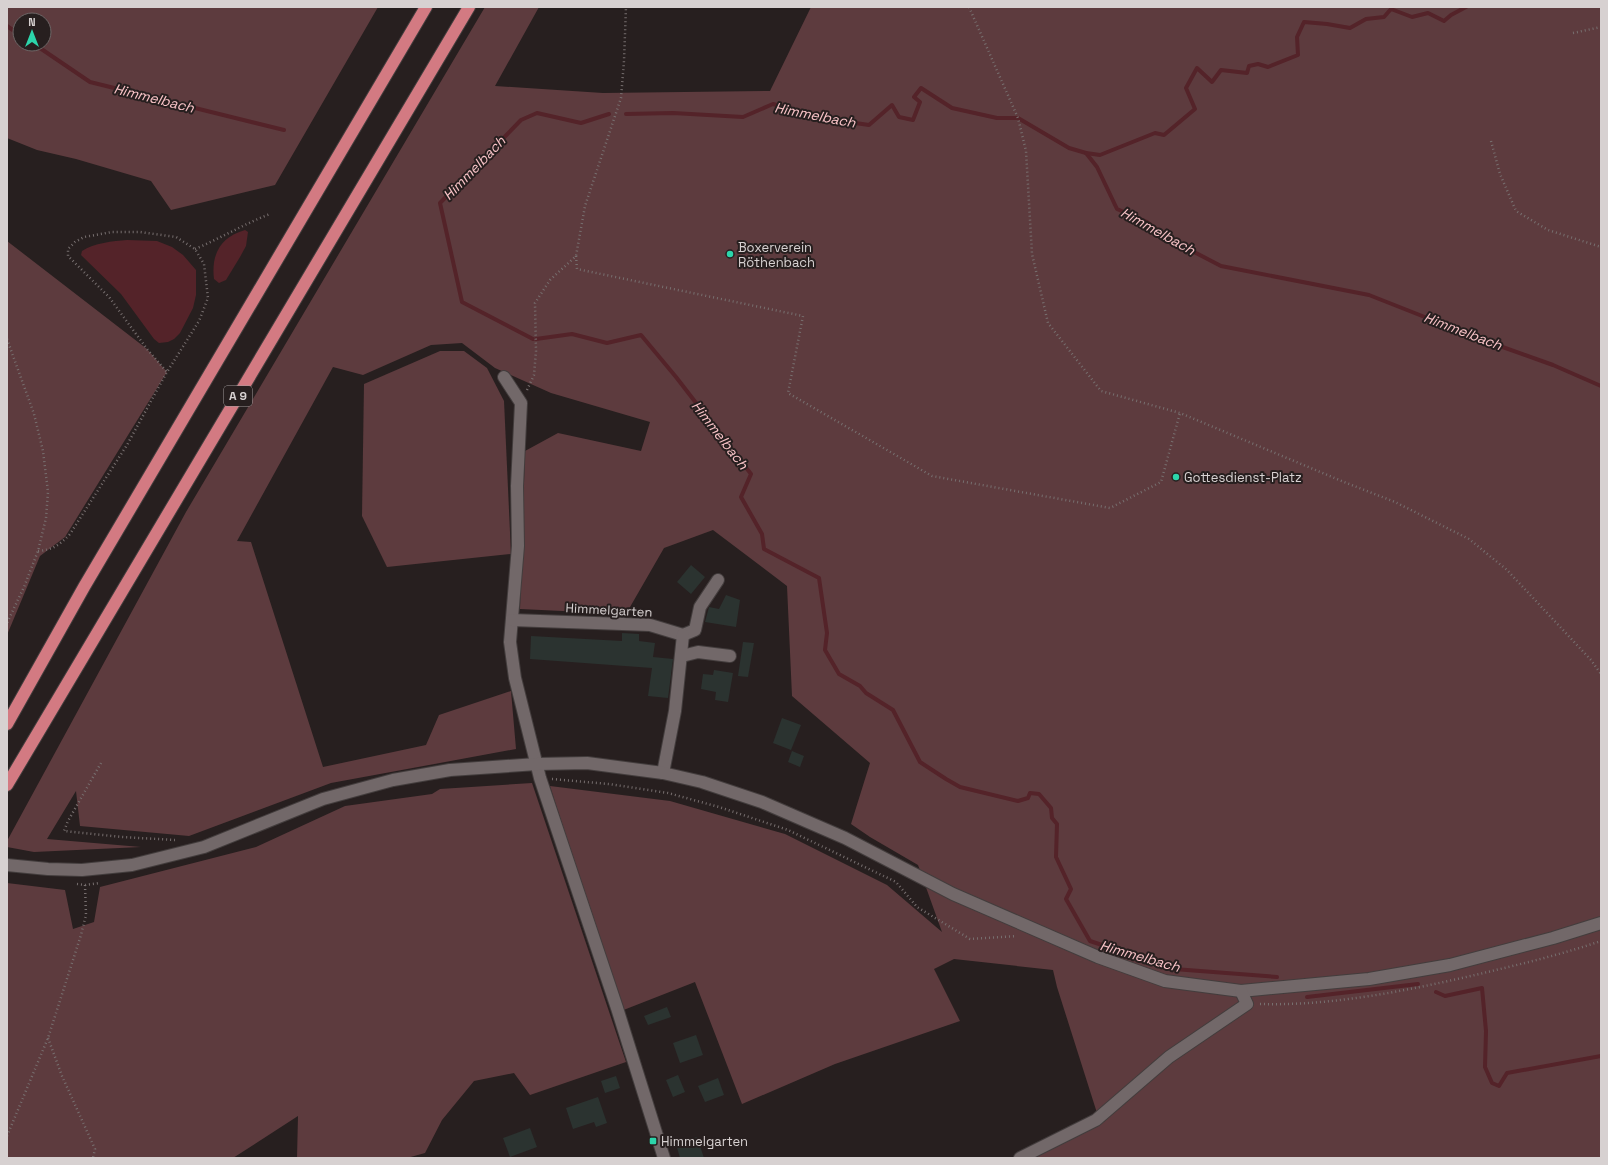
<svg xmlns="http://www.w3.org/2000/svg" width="1608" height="1165" font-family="'Space Grotesk',sans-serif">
<rect width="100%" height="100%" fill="#271f1f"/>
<g fill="#5d3b3e" fill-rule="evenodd">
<path d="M7,7H378L275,185L171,210L151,181L76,159L37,150L7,138ZM20,20H44V44H20Z"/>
<path d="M485,7H539L495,86L603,93L770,91L811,7H1601V1158H1031L1105,1121L1097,1113L1057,987L1053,970L954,959L934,969L960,1021L835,1064L742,1104L695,982L621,1011L550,786L670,801L785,834L887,885L942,932L918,865L870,837L851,824L870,763L792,696L787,586L713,530L664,548L626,614L520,609L525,451L558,433L641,451L650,422L551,393L495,368L462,343L431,345L363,375L333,367L237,541L251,542L323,767L426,745L439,715L511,691L516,749L331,783L189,836L80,826L76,791L47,839L141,847L34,852L7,847V841L186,512Z"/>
<path d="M7,241L147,349L167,372L65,537L40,556L7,635Z"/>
<path d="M440,351H464L487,368L504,401L511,554L387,567L362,516L364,384Z"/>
<path d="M532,783L626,1062L530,1095L514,1073L474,1081L442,1120L425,1153L407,1158H297L298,1116L233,1158H7V883L65,890L73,929L94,922L100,887L256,847L345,806L432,794L440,789Z"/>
</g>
<g fill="#542329">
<path d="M245,230L248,232L246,246L240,257L226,280L219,283L214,279C211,255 220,237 245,230Z"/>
<path d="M127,240L157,241L172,247L183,255L196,270V295L193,308L180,333L174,339L168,342L159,343L154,339L121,294L81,255L82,251C94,243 113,241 127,240Z"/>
</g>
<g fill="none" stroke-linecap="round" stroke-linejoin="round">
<g stroke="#542329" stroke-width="4">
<path d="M7,26L20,35"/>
<path d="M34,44L90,82L284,130"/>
<path d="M626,114L673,113L743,117L773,104L828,119L869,125L892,105L899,117L913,120L920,102L914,97L921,88L952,108L997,118H1018L1069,148L1086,153L1097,167L1117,209L1147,222L1171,240L1221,266L1369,295L1483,340L1553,365L1601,386"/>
<path d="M1086,153L1100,155L1155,133L1164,135L1195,109L1186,88L1197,68L1212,82L1221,70L1247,73L1249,66L1258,64L1268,67L1298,55L1297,37L1304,22L1327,24L1350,28L1366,19L1384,17L1391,9L1412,17L1428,13L1444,21L1451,15L1466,7"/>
<path d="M533,339L462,302L440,203L521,120L537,113L581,123L609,114"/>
<path d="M536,339L572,334L607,343L641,335L676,377L751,474L741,497L762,534L764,549L819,578L827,633L825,650L839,674L860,686L866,693L893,710L920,762L946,779L960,787L1018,801L1028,798L1030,793L1039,794L1051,808L1052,818L1057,824L1056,857L1071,889L1066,899L1090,941L1174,969L1277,977"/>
<path d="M1436,992L1445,996L1482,988L1486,1031L1485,1067L1492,1083L1499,1086L1507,1073L1601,1056"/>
<path d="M1307,997L1418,984"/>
</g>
</g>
<g fill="#2b3330">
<path d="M691,565L705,577L691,594L677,582Z"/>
<path d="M726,595L740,600L736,627L705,622L709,607L719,609Z"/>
<path d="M622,633L639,634V641L655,643L653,657L673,659L668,698L648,696L652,668L530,659L531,636L622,641Z"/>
<path d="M743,642L754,643L748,677L738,676Z"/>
<path d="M714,670L733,673L728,702L715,700L716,692L701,689L703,674L713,675Z"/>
<path d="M782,718L801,725L791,750L773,743Z"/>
<path d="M792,751L804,756L800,767L788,762Z"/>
<path d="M667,1007L671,1017L648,1025L644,1016Z"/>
<path d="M696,1035L703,1055L680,1063L673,1043Z"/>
<path d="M678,1075L685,1092L673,1097L666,1080Z"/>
<path d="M616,1076L620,1088L605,1093L601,1081Z"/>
<path d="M718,1078L724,1095L705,1102L698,1086Z"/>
<path d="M598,1097L607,1123L596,1127L594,1122L573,1129L566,1108Z"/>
<path d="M530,1128L537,1147L510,1157L503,1138Z"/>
<path d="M697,1137L704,1158H680L676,1144Z"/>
</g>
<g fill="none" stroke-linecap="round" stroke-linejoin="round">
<defs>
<g id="minor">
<path d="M504,377L521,403L517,486L518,546L510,642L515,678L540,778L617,1008L664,1158"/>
<path d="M512,620L650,625L683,635"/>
<path d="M683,635L695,630L700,607L718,580"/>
<path d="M682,656L698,652L730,656"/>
<path d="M663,773L675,711L683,635"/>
<path d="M7,865L48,869L82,870L132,865L204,847L323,799L393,780L450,770L537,764L587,763L663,773L702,782L762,802L845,838L953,894L1098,957L1165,981L1241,991L1369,979L1450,965L1553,938L1601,923"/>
<path d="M1020,1158L1096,1120L1169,1057L1247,1004L1241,991"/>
</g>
<g id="highway">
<path d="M7,724L84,587L426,7"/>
<path d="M7,785L469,7"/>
</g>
</defs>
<use href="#minor" stroke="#433d3d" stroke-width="14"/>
<use href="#highway" stroke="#433d3d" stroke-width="14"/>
<g stroke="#776f6f" stroke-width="2.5" stroke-dasharray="1 3" stroke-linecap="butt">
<path d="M969,7L1018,118L1026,151L1032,254L1048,323L1101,391L1180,413L1344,482L1395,502L1469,539L1507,570L1591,660L1601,674"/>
<path d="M1573,33L1601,27"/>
<path d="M1491,141L1500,174L1516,211L1548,230L1601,247"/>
<path d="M195,249C221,238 244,224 270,214"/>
<path d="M576,256L577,269L803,316L788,393L932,476L1110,508L1161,482L1180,413"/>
<path d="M7,339L34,414L43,451L48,492L46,518L38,551L24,587L7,623"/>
<path d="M527,390L534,375L536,351L535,303L550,280L576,256L585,206L621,98L624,61L626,7"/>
<path d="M38,551C52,550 60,545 70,534L127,445L167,372L199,321L208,298L204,264L195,249L176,237L140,232H112L84,237L75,242L68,249V256L109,297L147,349L167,372"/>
<path d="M101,763L68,821L64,831L122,837L175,840"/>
<path d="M552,779L609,784L668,793L719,807L788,830L896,882L917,907L970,939L1016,936"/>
<path d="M77,884L85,885L100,883"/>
<path d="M1260,1004C1332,1006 1405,991 1475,975C1517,965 1560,955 1601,941"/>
<path d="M48,1038L62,1076L95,1149L93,1158"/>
<path d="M7,1136L48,1038L81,935L86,915L85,885"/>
</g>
<use href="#minor" stroke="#726869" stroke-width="12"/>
<use href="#highway" stroke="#d37a82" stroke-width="12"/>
</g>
<g fill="#2cd5ab" stroke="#271f1f" stroke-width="1.5">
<circle cx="730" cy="254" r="4"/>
<circle cx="1176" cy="477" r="4"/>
<rect x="649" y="1137" width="8" height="8" rx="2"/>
</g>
<g text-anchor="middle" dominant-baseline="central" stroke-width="4" stroke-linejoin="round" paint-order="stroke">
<rect fill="#271f1f" stroke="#a29c9c" stroke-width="1" x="224" y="386" width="28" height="20" rx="3"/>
<g font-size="12" font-weight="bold" fill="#d7d1d1">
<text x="238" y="396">A 9</text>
</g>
<g font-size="13" fill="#d7d1d1" stroke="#271f1f" text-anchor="start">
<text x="738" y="247">Boxerverein<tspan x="738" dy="15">Röthenbach</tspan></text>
<text x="1184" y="477">Gottesdienst-Platz</text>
<text x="661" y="1141">Himmelgarten</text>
</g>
<g font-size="13" fill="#d7d1d1" stroke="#271f1f">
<text transform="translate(609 610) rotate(3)">Himmelgarten</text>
</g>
<g font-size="14" font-style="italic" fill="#fac4c8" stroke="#271f1f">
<text transform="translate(154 98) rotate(14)">Himmelbach</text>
<text transform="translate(815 115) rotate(11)">Himmelbach</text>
<text transform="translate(474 168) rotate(-46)">Himmelbach</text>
<text transform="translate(1158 231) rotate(29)">Himmelbach</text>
<text transform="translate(1463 331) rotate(21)">Himmelbach</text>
<text transform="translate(720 435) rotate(52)">Himmelbach</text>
<text transform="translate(1140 956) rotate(16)">Himmelbach</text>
</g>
</g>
<rect width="1608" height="1165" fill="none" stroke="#d7d1d1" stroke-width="16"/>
<g transform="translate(32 32)"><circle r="19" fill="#271f1f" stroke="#6d6666"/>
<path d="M0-3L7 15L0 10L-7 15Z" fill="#2cd5ab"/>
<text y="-6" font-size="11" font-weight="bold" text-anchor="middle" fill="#d7d1d1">N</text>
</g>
</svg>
